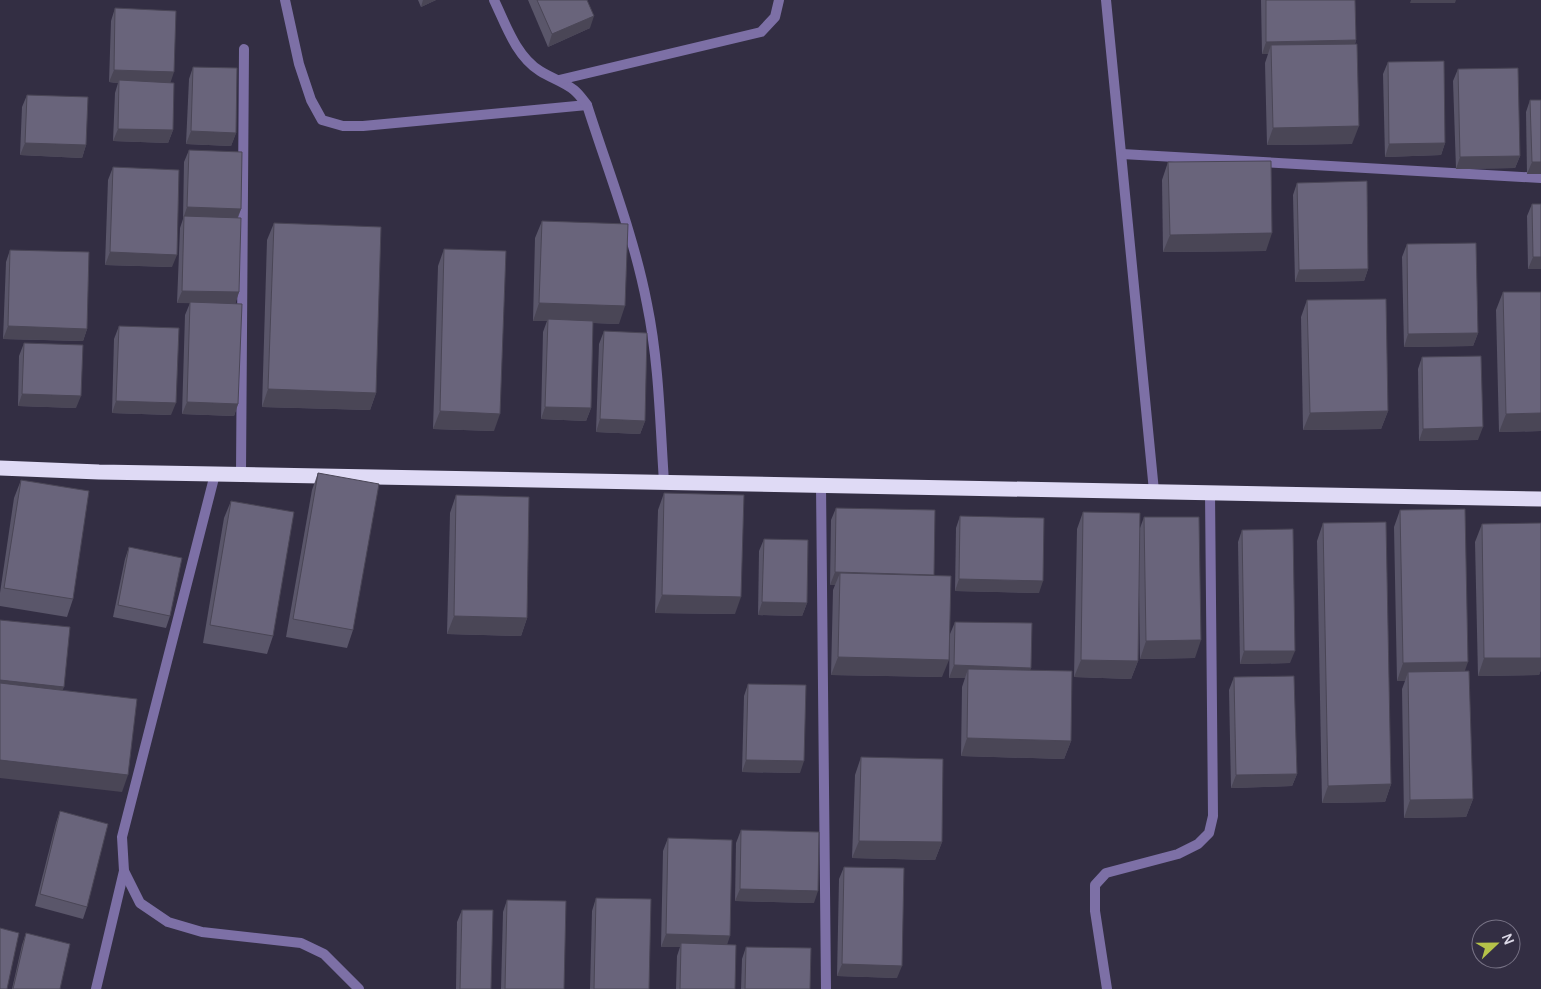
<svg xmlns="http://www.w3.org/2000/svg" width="1541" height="989" font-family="Manrope,sans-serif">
<rect width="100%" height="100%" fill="#332e43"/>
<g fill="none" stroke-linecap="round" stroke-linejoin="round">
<g stroke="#7d70a6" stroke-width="10">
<path d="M285,0L299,64L311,100L322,120L343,126H363L587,105"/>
<path d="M494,0C506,25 516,56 540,71C551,78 564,82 574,90C579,94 583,100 587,105C608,171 634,236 647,304C659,362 660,423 664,482"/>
<path d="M1106,0L1154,491"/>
<path d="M559,80L761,32L775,17L779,0"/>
<path d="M1122,154L1541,178"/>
<path d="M215,474L122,837L124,871L140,903L168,922L202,932L301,943L324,954L359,989"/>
<path d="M241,474L244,49"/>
<path d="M821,485L826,989"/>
<path d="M96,989L124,871"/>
<path d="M1107,989L1095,911V885L1106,873L1178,854L1198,844L1209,833L1213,816L1210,492"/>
</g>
<path stroke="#dfdaf5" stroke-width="15" d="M0,468L99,472L215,474L1541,499"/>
</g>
<g fill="#5a566a">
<path d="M418,0H436L421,7Z"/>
<path d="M528,0H587L590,28L548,47Z"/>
<path d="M1261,0H1355L1356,40L1355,44L1352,144L1267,145L1265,63L1268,54H1262Z"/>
<path d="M115,8L170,82L173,130L168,143L113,141L115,93L118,83L109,82L111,21Z"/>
<path d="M1388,62L1445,143L1441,155L1385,157L1383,74Z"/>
<path d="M193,67L236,133L231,146L186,144L189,79Z"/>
<path d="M1458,69L1520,156L1515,168L1456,169L1453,81Z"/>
<path d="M27,95L86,145L82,158L20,155L22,107Z"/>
<path d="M1530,100H1541V174H1527L1526,112Z"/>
<path d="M189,150L241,209L238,218L239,292L235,304L238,404L234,416L182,414L185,315L190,303H177L180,228L183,219L184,162Z"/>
<path d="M1168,162L1266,251L1163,252L1162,180Z"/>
<path d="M113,167L172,267L105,265L108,180Z"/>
<path d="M1297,183L1368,269L1364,281L1295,282L1293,195Z"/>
<path d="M1532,204H1541V269H1528L1527,216Z"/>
<path d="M542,221L619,324L593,323L591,408L586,421L541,419L543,332L547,321H533L535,238Z"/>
<path d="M274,223L376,393L370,410L262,407L267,240Z"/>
<path d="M1407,244L1478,333L1473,346L1404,347L1402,257Z"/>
<path d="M444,249L494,431L433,429L438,266Z"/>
<path d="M10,250L87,329L83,341L3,339L6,262Z"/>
<path d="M1503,292H1541V431L1499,432L1496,310Z"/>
<path d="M1307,300L1388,411L1381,429L1303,430L1301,317Z"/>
<path d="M119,326L171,415L112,413L114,339Z"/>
<path d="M604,331L645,421L640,434L596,432L599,344Z"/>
<path d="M24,343L76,408L18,406L19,356Z"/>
<path d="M1422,357L1478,440L1419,441L1418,369Z"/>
<path d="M318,473L353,630L347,648L286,637L312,490Z"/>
<path d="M21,480L73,599L67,617L0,606V593L14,498Z"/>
<path d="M664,493L735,614L655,613L658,510Z"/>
<path d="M456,495L527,618L521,636L447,634L450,513Z"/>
<path d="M231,501L273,636L267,654L203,643L224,518Z"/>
<path d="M836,508L934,575L942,677L831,675L833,590L835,585H830L831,520Z"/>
<path d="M1400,510L1465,671L1473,799L1466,817L1404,818L1402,689L1405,681H1397L1394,527Z"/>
<path d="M1083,512L1140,528L1144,517L1195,658L1140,659L1139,594L1138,661L1131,679L1074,677L1077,529Z"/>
<path d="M960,516L1039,593L955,591L956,528Z"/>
<path d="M1323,523L1391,784L1385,802L1322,803L1317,541Z"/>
<path d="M1541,523V670L1539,675L1478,676L1475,542L1482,524Z"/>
<path d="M1242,530L1290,663L1240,664L1238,542Z"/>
<path d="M764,539L807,603L802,616L758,615L759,551Z"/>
<path d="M129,547L170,616L166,628L113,617L125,559Z"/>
<path d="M955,622L1031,668L1030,670L1071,741L1064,759L961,756L962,687L965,678H949L950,634Z"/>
<path d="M1234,677L1297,774L1292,786L1231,788L1229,690Z"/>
<path d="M748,684L800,773L742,772L744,696Z"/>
<path d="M861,757L942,842L935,860L852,858L855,775Z"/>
<path d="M60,811L87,907L83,919L35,906L56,823Z"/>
<path d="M741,830L814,903L735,901L736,843Z"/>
<path d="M668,838L727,945L735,989H676L677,956L680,947H661L663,851Z"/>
<path d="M844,867L897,978L837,976L839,879Z"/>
<path d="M596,898L649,989H590L592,911Z"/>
<path d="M507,900L564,989H501L503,912Z"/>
<path d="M462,910L491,989H456L457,922Z"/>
<path d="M26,933L60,989H12L22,945Z"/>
<path d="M746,947L810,989H741L742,959Z"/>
</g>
<g fill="#4a4656">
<path d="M423,0H436L421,7Z"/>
<path d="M1411,0H1456L1455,3H1410Z"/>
<path d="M594,16L590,28L548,47L552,34Z"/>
<path d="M1356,40L1352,53L1271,45L1268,54H1262L1266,42Z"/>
<path d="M114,70L174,72L170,84L119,80L118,83L109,82Z"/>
<path d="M1359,126L1352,144L1267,145L1273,128Z"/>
<path d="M118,129L173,130L168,143L113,141Z"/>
<path d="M191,131L236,133L231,146L186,144Z"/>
<path d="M25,143L86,145L82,158L20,155Z"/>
<path d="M1445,143L1441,155L1385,157L1389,144Z"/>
<path d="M1520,156L1515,168L1456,169L1460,157Z"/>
<path d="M1532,162H1541V174H1527Z"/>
<path d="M187,207L241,209L236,221L184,216L183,219Z"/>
<path d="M1272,233L1266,251L1163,252L1170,235Z"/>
<path d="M110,252L177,255L172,267L105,265Z"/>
<path d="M1533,257H1541V269H1528Z"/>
<path d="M1368,269L1364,281L1295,282L1299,270Z"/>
<path d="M182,291L239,292L235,304L177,303Z"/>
<path d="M539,303L625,306L619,324L548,321V319L547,321H533Z"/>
<path d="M8,326L87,329L83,341L3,339Z"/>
<path d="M1478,333L1473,346L1404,347L1408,334Z"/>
<path d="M268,389L376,393L370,410L262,407Z"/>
<path d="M22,394L81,396L76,408L18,406Z"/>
<path d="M116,401L176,403L171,415L112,413Z"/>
<path d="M187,402L238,404L234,416L182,414Z"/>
<path d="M545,407L591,408L586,421L541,419Z"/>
<path d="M440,411L500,414L494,431L433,429Z"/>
<path d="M1388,411L1381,429L1303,430L1310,413Z"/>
<path d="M1541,413V431L1499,432L1506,414Z"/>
<path d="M600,419L645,421L640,434L596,432Z"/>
<path d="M1483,427L1478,440L1419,441L1423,429Z"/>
<path d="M835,572L934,575L840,573L835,585H830Z"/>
<path d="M959,579L1043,581L1039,593L955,591Z"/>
<path d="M662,595L741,597L735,614L655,613Z"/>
<path d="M762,602L807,603L802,616L758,615Z"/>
<path d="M454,616L527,618L521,636L447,634Z"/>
<path d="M1201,640L1195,658L1140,659L1146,641Z"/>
<path d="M1244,651H1295L1290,663L1240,664Z"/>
<path d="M838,657L949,660L942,677L831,675Z"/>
<path d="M1484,658H1541V670L1539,675L1478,676Z"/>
<path d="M1081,660L1138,661L1131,679L1074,677Z"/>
<path d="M1468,662L1462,679L1408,672L1405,681H1397L1403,663Z"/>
<path d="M954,665L1031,668L1026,680L968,669L965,678H949Z"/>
<path d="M0,680L64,687L59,699L0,693Z"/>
<path d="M967,738L1071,741L1064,759L961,756Z"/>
<path d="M0,760L128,775L122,792L0,778Z"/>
<path d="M746,760L804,761L800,773L742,772Z"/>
<path d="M1297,774L1292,786L1231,788L1236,775Z"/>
<path d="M1391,784L1385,802L1322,803L1328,786Z"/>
<path d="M1473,799L1466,817L1404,818L1410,800Z"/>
<path d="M859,841L942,842L935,860L852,858Z"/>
<path d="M740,889L818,891L814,903L735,901Z"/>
<path d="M666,934L730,936L726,948L681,943L680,947H661Z"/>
<path d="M842,964L902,966L897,978L837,976Z"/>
</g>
<g fill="#69647b" stroke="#4a4656">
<path d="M537,0H587L594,16L552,34Z"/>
<path d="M1266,0H1355L1356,40L1266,42Z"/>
<path d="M115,8L176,11L174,72L114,70Z"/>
<path d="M1357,44L1359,126L1273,128L1271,45Z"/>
<path d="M1444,61L1445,143L1389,144L1388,62Z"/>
<path d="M193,67L237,68L236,133L191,131Z"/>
<path d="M1518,68L1520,156L1460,157L1458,69Z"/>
<path d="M119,80L174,83L173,130L118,129Z"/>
<path d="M27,95L88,97L86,145L25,143Z"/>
<path d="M1530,100H1541V162H1532Z"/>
<path d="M189,150L242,152L241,209L187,207Z"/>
<path d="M1271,161L1272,233L1170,235L1168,162Z"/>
<path d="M113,167L179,170L177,255L110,252Z"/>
<path d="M1367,181L1368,269L1299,270L1297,183Z"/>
<path d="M1532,204H1541V257H1533Z"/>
<path d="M184,216L241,218L239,292L182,291Z"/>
<path d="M542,221L628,224L625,306L539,303Z"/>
<path d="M274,223L381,227L376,393L268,389Z"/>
<path d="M1476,243L1478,333L1408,334L1407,244Z"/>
<path d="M444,249L506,251L500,414L440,411Z"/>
<path d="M10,250L89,252L87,329L8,326Z"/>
<path d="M1503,292H1541V413L1506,414Z"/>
<path d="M1386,299L1388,411L1310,413L1307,300Z"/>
<path d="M190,302L242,304L238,404L187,402Z"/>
<path d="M548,319L593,321L591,408L545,407Z"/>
<path d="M119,326L179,328L176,403L116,401Z"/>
<path d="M604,331L647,333L645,421L600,419Z"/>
<path d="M24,343L83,345L81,396L22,394Z"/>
<path d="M1481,356L1483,427L1423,429L1422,357Z"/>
<path d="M318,473L379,484L353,630L293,619Z"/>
<path d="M21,480L89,491L73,599L4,588Z"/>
<path d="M664,493L744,495L741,597L662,595Z"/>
<path d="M456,495L529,497L527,618L454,616Z"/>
<path d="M231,501L294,512L273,636L210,625Z"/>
<path d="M836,508L935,510L934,575L835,572Z"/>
<path d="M1465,509L1468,662L1403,663L1400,510Z"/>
<path d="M1083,512L1140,513L1138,661L1081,660Z"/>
<path d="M960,516L1044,518L1043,581L959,579Z"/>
<path d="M1144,517H1199L1201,640L1146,641Z"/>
<path d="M1386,522L1391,784L1328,786L1323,523Z"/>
<path d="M1541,523V658H1484L1482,524Z"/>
<path d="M1293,529L1295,651H1244L1242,530Z"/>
<path d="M764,539L808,540L807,603L762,602Z"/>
<path d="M129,547L182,558L170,616L118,605Z"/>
<path d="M840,573L951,576L949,660L838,657Z"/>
<path d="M0,620L70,627L64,687L0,680Z"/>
<path d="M955,622L1032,623L1031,668L954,665Z"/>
<path d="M968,669L1072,671L1071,741L967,738Z"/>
<path d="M1469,671L1473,799L1410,800L1408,672Z"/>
<path d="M1294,676L1297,774L1236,775L1234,677Z"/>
<path d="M0,683L137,699L128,775L0,760Z"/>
<path d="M748,684L806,685L804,761L746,760Z"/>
<path d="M861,757L943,759L942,842L859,841Z"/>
<path d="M60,811L108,824L87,907L40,894Z"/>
<path d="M741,830L819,832L818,891L740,889Z"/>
<path d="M668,838L732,840L730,936L666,934Z"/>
<path d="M844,867L904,868L902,966L842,964Z"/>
<path d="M596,898L651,899L649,989H594Z"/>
<path d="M507,900L566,901L564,989H505Z"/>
<path d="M462,910H493L491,989H460Z"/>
<path d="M0,928L19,933L7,989H0Z"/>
<path d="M26,933L70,944L60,989H13Z"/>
<path d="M681,943L736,945L735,989H680Z"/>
<path d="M746,947L811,948L810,989H745Z"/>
</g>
<g transform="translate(1496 944) rotate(68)"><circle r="24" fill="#332e43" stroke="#777285"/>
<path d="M0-4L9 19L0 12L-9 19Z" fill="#b5c249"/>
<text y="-8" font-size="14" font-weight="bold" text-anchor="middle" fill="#dcd9e7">N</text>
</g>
</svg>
